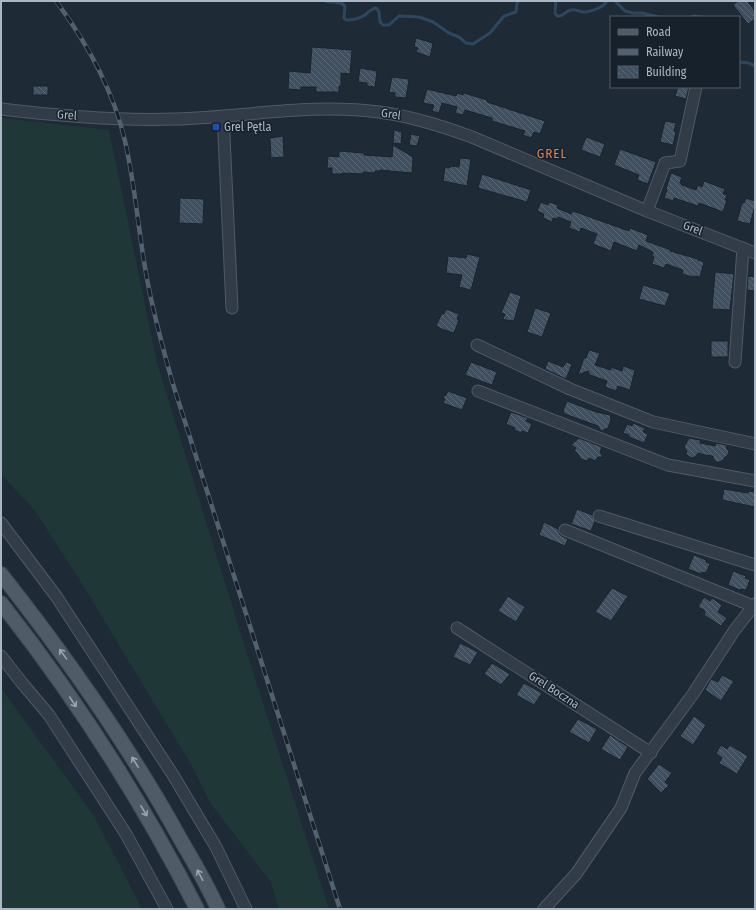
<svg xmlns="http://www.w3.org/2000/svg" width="756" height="910" font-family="'Fira Sans Condensed',sans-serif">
<defs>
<pattern id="building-back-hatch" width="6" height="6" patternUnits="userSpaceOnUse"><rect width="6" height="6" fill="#415060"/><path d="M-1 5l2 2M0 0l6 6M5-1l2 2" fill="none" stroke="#5a6775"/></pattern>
</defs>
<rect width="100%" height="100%" fill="#1e2b37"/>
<g fill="#203738">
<path d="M1,118L109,130L157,363L238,625L329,909H279L271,882L211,804L192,766L84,587L36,512L1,474Z"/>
<path d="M1,688L94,816L142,909H1Z"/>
</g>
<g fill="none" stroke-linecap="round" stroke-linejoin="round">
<g stroke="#2e465e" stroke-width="3">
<path d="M326,1C331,3 343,0 345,7C345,11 344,14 344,18L346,20C352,20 359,19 365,15C368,12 371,9 376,8L379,12L380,22L383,25H389L399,16L419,17L433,22L449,33L459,37L466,43L473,44L490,33L504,16L516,12L517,3L519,1"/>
<path d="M556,1L555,13L557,16C564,17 565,11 571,10C576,9 579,12 584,12C591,12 604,7 607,1"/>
<path d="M615,1L625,11L633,13H642L658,17"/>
<path d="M691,17L695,16L702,17"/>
<path d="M739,62L749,63L755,66"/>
</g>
</g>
<g fill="url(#building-back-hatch)" stroke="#19232e">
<path d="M738,1H747L755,11V19L748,24L733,5Z"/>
<path d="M416,38L433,43L430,57L416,52L418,48L414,47Z"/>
<path d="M312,47L352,50L350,74L341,73V86H339V92H316V87H301V90L288,89L289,71L310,73Z"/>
<path d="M360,68L377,71L375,87L367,86V83L358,82Z"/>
<path d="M392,77L409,79L406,98L395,97V93L389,92Z"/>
<rect x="33" y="86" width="15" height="9"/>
<path d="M678,87H689L686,99L675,96Z"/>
<path d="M427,89L456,96L457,93L463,95L464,93L487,100V102L545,121L540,134L534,132L531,138L523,135L525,131L492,121V118L465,110L463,115L455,113L457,107L442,103L439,113L432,111L434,105L423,103Z"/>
<path d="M665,121L676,123L674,131L676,132L673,145L660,142Z"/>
<path d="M394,130L402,132L401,144L393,143Z"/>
<path d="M411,134L420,136L417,146L409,145Z"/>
<path d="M283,136L284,157L271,158L270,138Z"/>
<path d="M586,137L605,144L600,157L581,150Z"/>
<path d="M393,145L413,157L412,173L380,170V171H375V173L363,172V174L342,173V174H332V168H327L328,156L339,157V151L364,153V155L392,157Z"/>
<path d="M620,149L656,162L648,184L637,180L639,175L614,165Z"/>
<path d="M460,158L471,159L467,186L443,181L445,167L450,168V166L459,167Z"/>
<path d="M671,173L682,177L680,183L682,185L696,190L698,185L702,187L704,181L725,189L723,194L727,195L725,200H727L723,212L702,204L699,203L698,206L674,198L673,201L664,198L667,190L666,189Z"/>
<path d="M482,174L531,190L527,202L478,188Z"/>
<path d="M180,198L204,199L203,224L179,223Z"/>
<path d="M746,198L755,201V206L750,224L737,221L742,203H744Z"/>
<path d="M541,202L548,205L549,202L558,205L557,208L571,214L573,211L629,231L630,228L648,235L646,241L671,250L670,251L698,259V260L704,262L700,277L694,276L693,277L682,274L683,270L666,264L664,268L652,264L654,257L652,256L653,252L639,245L637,251L614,242L611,251L593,244L597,234L581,228L580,232L569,228L571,222L558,217L557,219L553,218L552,222L543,218L544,214L537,211Z"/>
<path d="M467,254L480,257L471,290L459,287L462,275L446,273L448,256L466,258Z"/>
<path d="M715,272L734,274L730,310L712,309Z"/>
<path d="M748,276L755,277V291L747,290Z"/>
<path d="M643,285L670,293L665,306L639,299Z"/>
<path d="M510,292L521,296L514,321L511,320L510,321L503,319L505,314L501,313Z"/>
<path d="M535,308L551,313L542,337L527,332Z"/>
<path d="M446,309L459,314L457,319L459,320L454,333L445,330H444L436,326L442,313L444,314Z"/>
<rect x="711" y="341" width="17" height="16"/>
<path d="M589,350L600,353L595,365L611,370V367L622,371L623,366L635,370L630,390L618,386L616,391L605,387L607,381L590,375L588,371L578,375L584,358H586Z"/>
<path d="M548,361L563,367L566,362L572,364L566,379L545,369Z"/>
<path d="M471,362L497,372L492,385L465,375Z"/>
<path d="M448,391L467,398L462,410L443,403L445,399L443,397L446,395Z"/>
<path d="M567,401L596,412L610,415L611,420L608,428L601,431L598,426L565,414L563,411Z"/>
<path d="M511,412L528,418L526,421L532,424L528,433L522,431L521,433L514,430L515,428L506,424Z"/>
<path d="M633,423L645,428L643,432L648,434L644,443L629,437V435L623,433L627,424L632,426Z"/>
<path d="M579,438L602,447L600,452L603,457H598L595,461L589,458L587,461L581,459L577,453L574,451L576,448L571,445Z"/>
<path d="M689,438L700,440V443L715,446L716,443L727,445L726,447L729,452L728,455L724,458V460L719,462H716L713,458V456L705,455L698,453L697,455L693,458L690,457L686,454L687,451L684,447Z"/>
<path d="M724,489L748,493V491L755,492V507L722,500Z"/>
<path d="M577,509L592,515L595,521L591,531L571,524Z"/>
<path d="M544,522L558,529L560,535L568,539L565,546L539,535Z"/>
<path d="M694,555L706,560V562L710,564L706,573L702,572L701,574L688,569Z"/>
<path d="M733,571L746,576L745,578L750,580L746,590L741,589L740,590L728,585Z"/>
<path d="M612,588L628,596L611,621L595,612Z"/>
<path d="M508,596L525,607L516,622L498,611Z"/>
<path d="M704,597L710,601L712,598L722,605L718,612L727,618L721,626L704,615L705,613L704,610L698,607Z"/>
<path d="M460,643L478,652L470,665L453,657Z"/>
<path d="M492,663L510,674L501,685L484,674Z"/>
<path d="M722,675L734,681L721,701L705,690L711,679L718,682Z"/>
<path d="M524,683L542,693L534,705L516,695Z"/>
<path d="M694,716L706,725L693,745L680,736Z"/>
<path d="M578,719L597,729L589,743L569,732Z"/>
<path d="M610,735L628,747L620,760L601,749Z"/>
<path d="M721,745L727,749L730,745L748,756L737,774L719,763L722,758L716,753Z"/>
<path d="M659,764L672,773L665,782L669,785L661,793L647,779Z"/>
</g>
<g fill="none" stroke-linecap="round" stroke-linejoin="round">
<defs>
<g id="minor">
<path d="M1,109C59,116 118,121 176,119C243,117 312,103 379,112C411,116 442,126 472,137L647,211L755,253"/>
<path d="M224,117V136L232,308"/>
<path d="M647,211L665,163L680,161L696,87"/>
<path d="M477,345L570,389L653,422L755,444"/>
<path d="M735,362L743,248"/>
<path d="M478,391L668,465L755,481"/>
<path d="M599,516L755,565"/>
<path d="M1,523L56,596L173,775L216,847L246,909"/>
<path d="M565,530L753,606"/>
<path d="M457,628L651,753"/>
<path d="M1,656L22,683L49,715L126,834L167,909"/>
<path d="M544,909L576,874L621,808L635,773L693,694L734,631L755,604"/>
</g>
<g id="major">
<path d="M1,574C68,659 130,747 182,842C195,864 208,886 218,909"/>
<path d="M1,603C76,698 142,801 197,909"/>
</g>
</defs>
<use href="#minor" stroke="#4f5a66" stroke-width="13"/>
<use href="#major" stroke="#3b4551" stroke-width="16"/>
<use href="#minor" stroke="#313c48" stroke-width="11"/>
<use href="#major" stroke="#4f5c68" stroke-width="14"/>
<defs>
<path id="rail" d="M56,1C87,43 113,89 125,141C135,184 138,229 146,273C152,309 162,345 172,381L340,909"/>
</defs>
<use href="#rail" stroke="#53616f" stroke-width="4.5"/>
<use href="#rail" stroke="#17212c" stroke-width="3" stroke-dasharray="9" stroke-linecap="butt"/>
</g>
<defs><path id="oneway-shaft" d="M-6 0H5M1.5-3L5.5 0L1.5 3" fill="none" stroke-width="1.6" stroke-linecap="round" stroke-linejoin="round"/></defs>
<g stroke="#99a5b2">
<use href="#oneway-shaft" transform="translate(63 654) rotate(-126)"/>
<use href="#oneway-shaft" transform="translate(73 702) rotate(56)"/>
<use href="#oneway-shaft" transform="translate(135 762) rotate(-122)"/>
<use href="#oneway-shaft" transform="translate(144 811) rotate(59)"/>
<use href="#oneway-shaft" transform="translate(200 875) rotate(-118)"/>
</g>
<rect fill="#1a4fb4" stroke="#17212c" stroke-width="1.5" x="212" y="123" width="8" height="8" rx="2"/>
<g text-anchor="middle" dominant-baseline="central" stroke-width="3" stroke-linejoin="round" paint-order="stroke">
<g font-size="12" fill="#abb7c5" stroke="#17212c">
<text transform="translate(391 114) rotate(9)">Grel</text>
<text transform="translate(67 115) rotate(4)">Grel</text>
<text transform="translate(693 228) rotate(21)">Grel</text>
<text transform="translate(554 690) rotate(33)">Grel Boczna</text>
</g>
<g font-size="12" fill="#abb7c5" stroke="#17212c" text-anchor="start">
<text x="224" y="127">Grel Pętla</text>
</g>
<g font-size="13" letter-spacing="1" fill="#da8252" stroke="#17212c">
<text x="552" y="153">GREL</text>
</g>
</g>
<rect width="756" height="910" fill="none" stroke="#abb7c5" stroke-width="4"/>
<rect x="610" y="16" width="130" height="72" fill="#17212c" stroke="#525d69"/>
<rect x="618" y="29" width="20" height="6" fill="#4f5c68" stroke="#525d69"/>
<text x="646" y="36" font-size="12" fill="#abb7c5">Road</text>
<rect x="618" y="49" width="20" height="6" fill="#53616f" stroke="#525d69"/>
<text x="646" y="56" font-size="12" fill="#abb7c5">Railway</text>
<rect x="618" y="66" width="20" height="12" fill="url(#building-back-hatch)" stroke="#525d69"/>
<text x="646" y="76" font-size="12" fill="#abb7c5">Building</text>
</svg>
